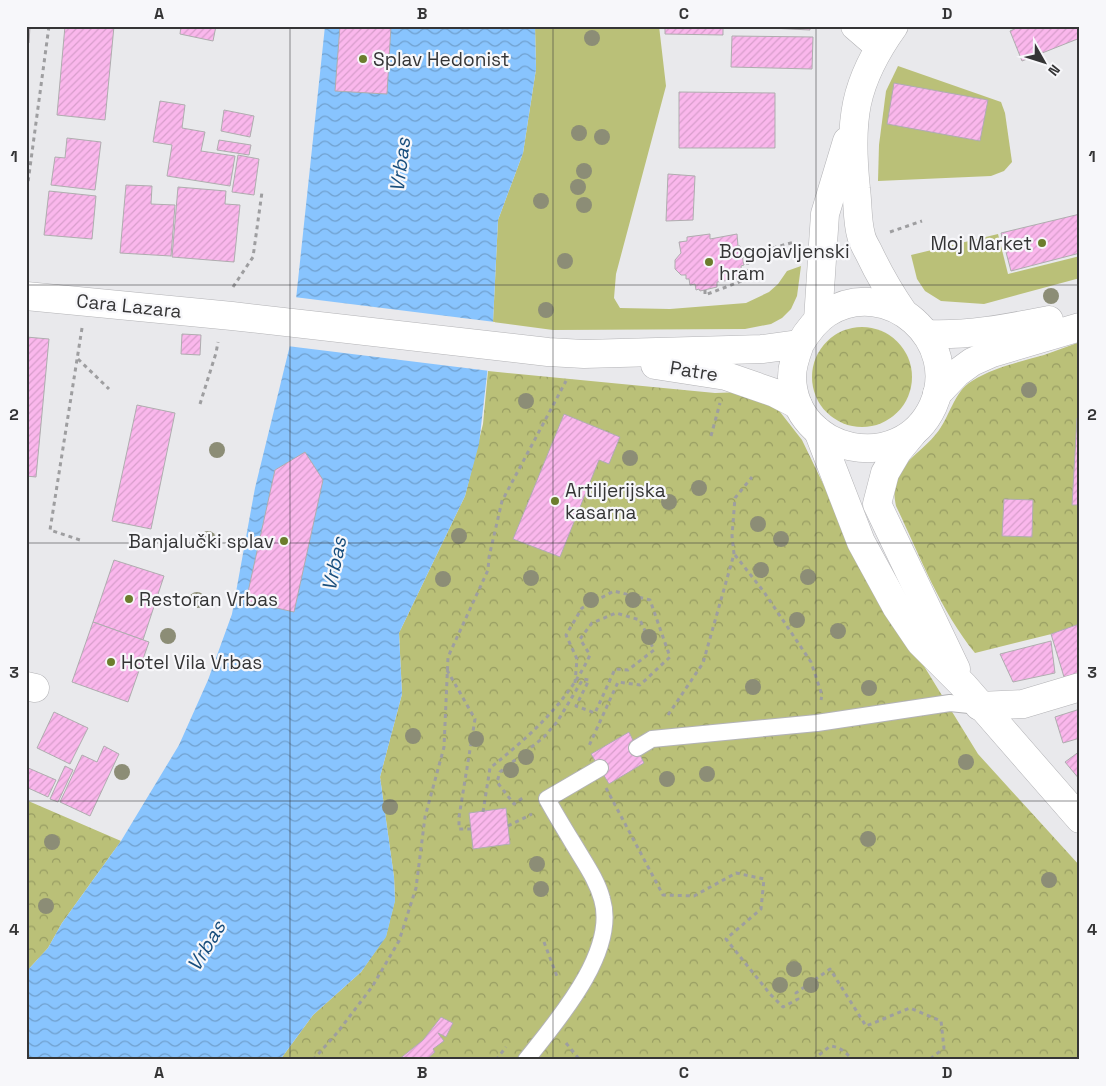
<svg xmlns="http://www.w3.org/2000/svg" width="1106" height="1086" font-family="'Space Grotesk',sans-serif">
<defs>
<pattern id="park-crowns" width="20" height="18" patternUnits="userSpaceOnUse" patternTransform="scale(1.25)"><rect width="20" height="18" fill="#bac078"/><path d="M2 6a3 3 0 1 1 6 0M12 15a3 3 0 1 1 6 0" fill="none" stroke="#989d63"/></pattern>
<pattern id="water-waves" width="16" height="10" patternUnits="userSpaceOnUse" patternTransform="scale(1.25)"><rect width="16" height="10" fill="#88c4fe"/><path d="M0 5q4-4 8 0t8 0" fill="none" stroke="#70a0ce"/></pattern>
<pattern id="building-hatch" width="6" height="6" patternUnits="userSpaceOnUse" patternTransform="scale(1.25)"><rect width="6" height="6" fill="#fab7ec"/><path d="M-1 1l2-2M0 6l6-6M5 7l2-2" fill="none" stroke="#d79ecb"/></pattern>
</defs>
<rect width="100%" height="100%" fill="#e9e9ec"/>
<g fill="#bac078">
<path d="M535,26H659L666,86L616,274L614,298L620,308L670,309L746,303L769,292L778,284L787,271L801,266L797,296L791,309L782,318L771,324L745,329L553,330L493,322L498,220L523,153L536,69Z"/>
<path d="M898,66L1001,102L1005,113L1012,162L1004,171L991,176L878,181L879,145L886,91Z"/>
<path d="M998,234L1008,274L1080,256V278L984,304L941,301L925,291L917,279L911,255Z"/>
</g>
<g fill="url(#park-crowns)">
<circle cx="862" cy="377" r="50"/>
<path d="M1080,342V627L975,653C940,610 920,556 896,506C894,496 893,487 898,476C906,459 924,449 936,434C950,418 953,392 972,381C994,367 1020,362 1044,355C1056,351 1068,346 1080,342Z"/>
<path d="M488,371L715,393L743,392L777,408L802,440L830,498L919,658L978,754L1080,866V1060H280L313,1015L361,972L386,936L395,900L394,877L380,777L402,694L399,633L465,496L483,424Z"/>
<path d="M26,800L121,841L62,923L48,948L26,972Z"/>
</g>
<path fill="url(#water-waves)" d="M325,26H535L536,69L523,153L498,220L493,322L479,444L465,496L399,633L402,694L380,777L394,877L395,901L386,937L361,972L313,1015L280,1060H26V972L48,948L62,923L121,841L179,745L208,680L232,614L255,488L292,337Z"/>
<path fill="#e9e9ec" d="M294,297L495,322L490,371L287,346Z"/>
<g fill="url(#building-hatch)" stroke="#afadaf">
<path d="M26,26H30L29,43H26Z"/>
<path d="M65,26H114L105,120L57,115Z"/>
<path d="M181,26H216L213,41L180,34Z"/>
<path d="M340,26H391L387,94L335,91Z"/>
<path d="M665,26H723V35L665,34Z"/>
<path d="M733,26H810V30Z"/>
<path d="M1021,26H1080V38L1022,61L1010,31Z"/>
<path d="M732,36L813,37L812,69L731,67Z"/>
<path d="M894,83L988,100L980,141L887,124Z"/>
<path d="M679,92L775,93V148H679Z"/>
<path d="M160,101L185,105L182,128L205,132L201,151L235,156L230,186L167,176L172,145L153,142Z"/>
<path d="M224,110L254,116L250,137L221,131Z"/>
<path d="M67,138L101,142L95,190L51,185L55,157L65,158Z"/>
<path d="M219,140L251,145L249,155L217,150Z"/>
<path d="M238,155L259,159L254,195L232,192Z"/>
<path d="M668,174L695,176L693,220L666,221Z"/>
<path d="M126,185L152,186L151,204L175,205L171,256L120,253Z"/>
<path d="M178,187L226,191L225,204L240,205L234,262L172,257Z"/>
<path d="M49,191L96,196L92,239L44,235Z"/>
<path d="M1080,214V253L1011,271L1001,233Z"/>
<path d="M710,234V239L737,234L738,246H740L744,265L741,266L742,278L717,282V287L700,291L699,289L696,290L695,284L690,285L689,279H686V275H681L675,269V260L681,253L679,242L687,241V237Z"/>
<path d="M182,334L201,335L200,355L181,354Z"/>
<path d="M26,337L49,339L36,477L26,476Z"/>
<path d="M137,405L175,413L151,529L112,521Z"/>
<path d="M564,414L620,437L609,464L599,460L560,557L513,539Z"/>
<path d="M1077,418H1080V505H1072Z"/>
<path d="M305,452L323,480L294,612L246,601L275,470Z"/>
<path d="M1004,499L1033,500L1032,537L1002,536Z"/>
<path d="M114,560L164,576L143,640L93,622Z"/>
<path d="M93,622L149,642L128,702L72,682Z"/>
<path d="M1079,624L1080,673L1064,677L1051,634Z"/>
<path d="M1051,641L1055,673L1013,682L1000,654Z"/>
<path d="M1080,709V738L1063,743L1055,717Z"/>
<path d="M54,712L88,728L70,764L37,748Z"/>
<path d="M629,732L644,763L609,784L591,754Z"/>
<path d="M104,746L119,754L90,816L60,802L82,755L97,762Z"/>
<path d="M1080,751V780L1065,762Z"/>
<path d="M65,766L73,770L58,802L50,799Z"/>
<path d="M26,767L56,780L48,797L26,787Z"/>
<path d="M506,808L510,844L473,849L469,813Z"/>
<path d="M441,1017L453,1023L446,1037L438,1033L444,1041L433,1049L435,1052L426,1060H398L423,1040Z"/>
</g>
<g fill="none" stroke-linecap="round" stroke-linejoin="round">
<defs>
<g id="service">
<path d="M637,748L652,739L817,723L950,703L979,706"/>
<path d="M526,1060C556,1022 618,952 602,899C598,884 590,871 582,858C570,838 558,819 547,799L600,768"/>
</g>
<g id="minor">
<path d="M855,26L870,39L880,45"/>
<path d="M894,26C853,83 849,121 856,189C858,204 857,221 861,235C862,241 866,247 869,253C879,274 890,293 903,312"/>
<path d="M818,320L825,214L847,141"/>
<path d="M26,686L35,688"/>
<path d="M979,706L1023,704L1080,687"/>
</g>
<g id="tertiary">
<path d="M26,296L232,316L548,352L584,354L729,350L762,349L800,344C807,332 815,321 827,313C888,275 962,341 933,406C901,476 794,454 792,377C792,365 796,355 800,344"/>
<path d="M926,334C968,336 1008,328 1049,320"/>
<path d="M655,365L726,376L775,393L798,405"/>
<path d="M937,394L957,373L972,362L992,353L1080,327"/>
<path d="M818,431L861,542L897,608L920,642L964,686L1080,819"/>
<path d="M912,434L898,451L885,473L877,504L956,669"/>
</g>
</defs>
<use href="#service" stroke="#b3b3b6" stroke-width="18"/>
<use href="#minor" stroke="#b3b3b6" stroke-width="29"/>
<use href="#tertiary" stroke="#b3b3b6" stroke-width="29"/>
<g stroke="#9e9ea0" stroke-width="3" stroke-dasharray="4 4" stroke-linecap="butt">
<path d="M26,197L49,26"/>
<path d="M890,232L922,221"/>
<path d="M742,257L794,242"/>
<path d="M233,287L253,257L262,192"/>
<path d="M705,290V295L747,279L748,255"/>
<path d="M82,328L50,530L83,541"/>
<path d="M78,359L109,389"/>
<path d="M200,404L216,353L218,342"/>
<path d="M711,436L720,403"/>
<path d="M735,555L764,592L811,662L822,695L821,700"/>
<path d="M447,670L475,719L459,817V829H471"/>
<path d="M575,683L577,659L566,635L582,608L614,591L650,600L670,657L640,685L618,682L588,748"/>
<path d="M668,715L703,663L734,554L732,536L735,498L752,477"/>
<path d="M606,788L663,895L694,896L736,873L764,879L761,909L726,939L770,994L783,1007L798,999L796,993L830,969L866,1026L910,1008L941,1021L944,1048L929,1060"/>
<path d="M483,812L490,768C530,736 568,702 590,655L580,639L592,623L616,613L640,620L654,650L628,670L615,669L595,713L576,706L589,680L583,679L557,722L544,737L500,772L497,782L514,804L524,797"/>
<path d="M508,826L532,814"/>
<path d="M544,942L558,979"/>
<path d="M566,1043L580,1060"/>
<path d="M313,1060L337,1033L372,987L399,941L416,888L425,817L444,747L448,657L488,570L489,557L502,501L566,381"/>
<path d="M496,1060L506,1047"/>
<path d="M813,1060L830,1046C841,1047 845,1052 853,1060"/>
</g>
<use href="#service" stroke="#fff" stroke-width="16"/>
<use href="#minor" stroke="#fff" stroke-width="28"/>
<use href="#tertiary" stroke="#fff" stroke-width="28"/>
</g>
<g fill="#8c8d76">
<circle cx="592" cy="38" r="8"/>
<circle cx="579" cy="133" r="8"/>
<circle cx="602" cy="137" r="8"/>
<circle cx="584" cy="171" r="8"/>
<circle cx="578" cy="187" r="8"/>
<circle cx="541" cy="201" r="8"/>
<circle cx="584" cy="205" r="8"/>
<circle cx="565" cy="261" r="8"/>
<circle cx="1051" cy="296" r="8"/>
<circle cx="546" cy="310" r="8"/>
<circle cx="1029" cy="390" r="8"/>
<circle cx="526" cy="401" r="8"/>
<circle cx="217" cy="450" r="8"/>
<circle cx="630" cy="458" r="8"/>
<circle cx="699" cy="488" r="8"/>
<circle cx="669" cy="502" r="8"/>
<circle cx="758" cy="524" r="8"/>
<circle cx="459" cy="536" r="8"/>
<circle cx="208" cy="539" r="8"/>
<circle cx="781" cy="539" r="8"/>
<circle cx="761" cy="570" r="8"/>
<circle cx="808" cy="577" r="8"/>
<circle cx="531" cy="578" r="8"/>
<circle cx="443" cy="579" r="8"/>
<circle cx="197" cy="600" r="8"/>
<circle cx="591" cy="600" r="8"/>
<circle cx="633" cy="600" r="8"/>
<circle cx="797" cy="620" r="8"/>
<circle cx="838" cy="631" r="8"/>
<circle cx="168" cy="636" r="8"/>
<circle cx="649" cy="637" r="8"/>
<circle cx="753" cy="687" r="8"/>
<circle cx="869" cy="688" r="8"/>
<circle cx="413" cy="736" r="8"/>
<circle cx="476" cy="739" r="8"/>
<circle cx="526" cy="757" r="8"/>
<circle cx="966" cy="762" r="8"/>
<circle cx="511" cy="770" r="8"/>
<circle cx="122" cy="772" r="8"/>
<circle cx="707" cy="774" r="8"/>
<circle cx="667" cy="779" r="8"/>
<circle cx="390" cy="807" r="8"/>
<circle cx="868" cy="839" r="8"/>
<circle cx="52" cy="842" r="8"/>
<circle cx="537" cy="864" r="8"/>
<circle cx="1049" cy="880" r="8"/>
<circle cx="541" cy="889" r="8"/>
<circle cx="46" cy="906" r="8"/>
<circle cx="794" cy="969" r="8"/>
<circle cx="780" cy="985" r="8"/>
<circle cx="811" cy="985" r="8"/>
</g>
<path fill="none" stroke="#353536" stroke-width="1" stroke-opacity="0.55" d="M290,26V1060M553,26V1060M816,26V1060M26,285H1080M26,543H1080M26,801H1080"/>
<g fill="#6b7d2c" stroke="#f7f7fa" stroke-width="2">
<circle cx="363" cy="59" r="5"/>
<circle cx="1042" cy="243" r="5"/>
<circle cx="709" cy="262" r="5"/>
<circle cx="555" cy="501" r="5"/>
<circle cx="284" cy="541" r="5"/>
<circle cx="129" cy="599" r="5"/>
<circle cx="111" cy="662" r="5"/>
</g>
<g text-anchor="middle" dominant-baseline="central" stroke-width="4.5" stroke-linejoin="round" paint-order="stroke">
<g font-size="19" fill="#353536" stroke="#f7f7fa" text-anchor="start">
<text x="373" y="59">Splav Hedonist</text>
<text x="1032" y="243" text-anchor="end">Moj Market</text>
<text x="719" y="251">Bogojavljenski<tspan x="719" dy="22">hram</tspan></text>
<text x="565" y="490">Artiljerijska<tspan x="565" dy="22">kasarna</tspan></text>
<text x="274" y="541" text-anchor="end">Banjalučki splav</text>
<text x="139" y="599">Restoran Vrbas</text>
<text x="121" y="662">Hotel Vila Vrbas</text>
</g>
<g font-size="19" fill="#353536" stroke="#f7f7fa">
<text transform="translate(129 306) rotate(6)">Cara Lazara</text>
<text transform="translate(694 371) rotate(9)">Patre</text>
</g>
<g font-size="20" font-style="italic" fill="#184e7d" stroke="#f7f7fa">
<text transform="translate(400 165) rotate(-83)">Vrbas</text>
<text transform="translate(334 564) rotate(-78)">Vrbas</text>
<text transform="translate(206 946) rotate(-59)">Vrbas</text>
</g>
</g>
<rect width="1106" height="1086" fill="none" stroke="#f7f7fa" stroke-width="55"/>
<g transform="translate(1044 62) rotate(129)" stroke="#f7f7fa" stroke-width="4" paint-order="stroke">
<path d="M0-4L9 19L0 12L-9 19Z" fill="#353536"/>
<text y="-8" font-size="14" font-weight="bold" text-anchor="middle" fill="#353536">N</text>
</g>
<rect x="28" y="28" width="1050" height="1030" fill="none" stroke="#353536" stroke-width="2"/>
<g font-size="16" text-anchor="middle" font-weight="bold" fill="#353536">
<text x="159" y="19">A</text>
<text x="422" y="19">B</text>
<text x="684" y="19">C</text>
<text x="947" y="19">D</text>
<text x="14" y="162">1</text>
<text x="1092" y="162">1</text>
<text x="14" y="420">2</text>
<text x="1092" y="420">2</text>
<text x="14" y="678">3</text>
<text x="1092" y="678">3</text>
<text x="14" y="935">4</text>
<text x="1092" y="935">4</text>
<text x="159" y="1078">A</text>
<text x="422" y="1078">B</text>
<text x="684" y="1078">C</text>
<text x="947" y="1078">D</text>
</g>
</svg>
